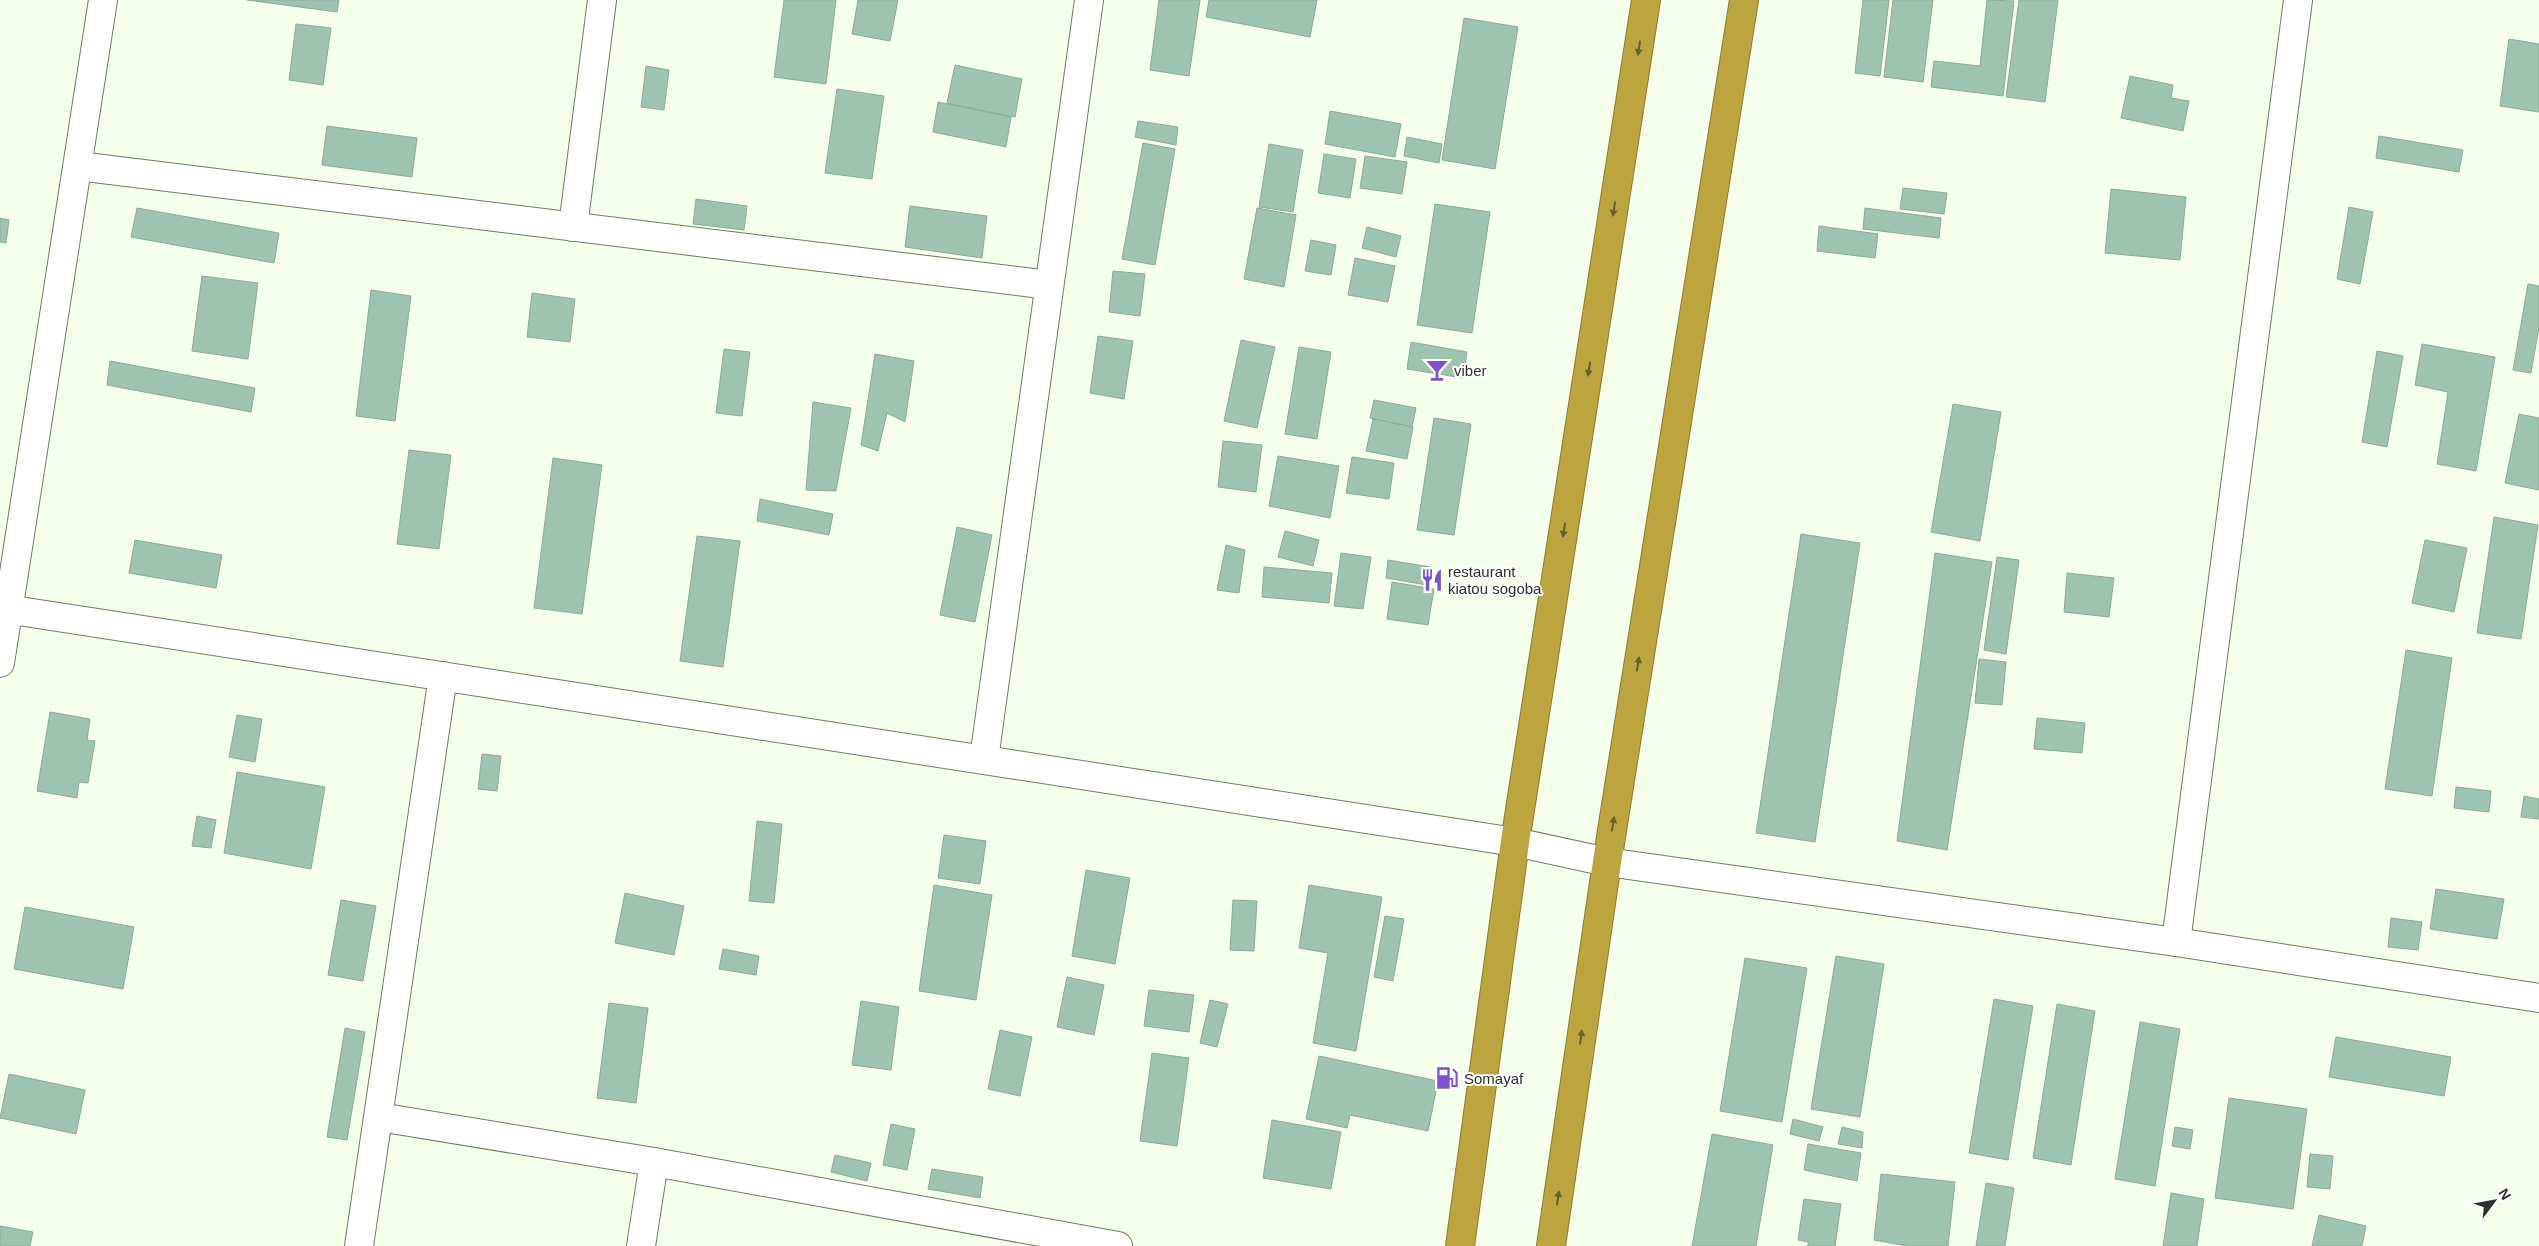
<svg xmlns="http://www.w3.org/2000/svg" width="2539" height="1246" font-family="Arial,sans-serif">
<rect width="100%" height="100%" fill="#f4feea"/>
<g fill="#9fc3b1" stroke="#8da89a">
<path d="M247,0H339L337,12Z"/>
<path d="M784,0H836L826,84L774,77Z"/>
<path d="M858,0H898L890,41L852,34Z"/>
<path d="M1159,0H1200L1189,76L1150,70Z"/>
<path d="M1209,0H1317L1310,37L1206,17Z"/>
<path d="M1863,0H1889L1880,76L1855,73Z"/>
<path d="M1893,0H1933L1923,82L1884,77Z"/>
<path d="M1987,0L2014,1L2003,96L1931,87L1934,61L1980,66Z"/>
<path d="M2019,0H2058L2045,102L2006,97Z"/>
<path d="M1464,18L1518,27L1495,169L1442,160Z"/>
<path d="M296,24L331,28L323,85L289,80Z"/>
<path d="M2509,39L2539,44V112L2500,106Z"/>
<path d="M955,65L1022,79L1015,117L947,103Z"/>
<path d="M646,66L669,70L664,110L641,107Z"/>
<path d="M2130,76L2173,85L2171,98L2189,101L2183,131L2121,118Z"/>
<path d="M837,89L884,96L872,179L825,173Z"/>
<path d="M938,102L1011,117L1006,147L933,132Z"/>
<path d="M1330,111L1401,124L1395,157L1325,144Z"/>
<path d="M1138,121L1178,127L1176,145L1135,137Z"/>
<path d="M327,126L417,138L412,177L322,165Z"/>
<path d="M2379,136L2463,150L2459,172L2376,158Z"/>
<path d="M1407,137L1442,144L1439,163L1404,156Z"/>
<path d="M1143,143L1175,149L1155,265L1122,259Z"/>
<path d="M1269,144L1303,150L1293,212L1259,207Z"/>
<path d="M1324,154L1356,159L1350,198L1318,193Z"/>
<path d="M1365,156L1407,162L1402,194L1360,188Z"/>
<path d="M1903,188L1947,193L1944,214L1900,209Z"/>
<path d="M2111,189L2186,197L2180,260L2105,253Z"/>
<path d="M696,199L747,206L744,230L693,224Z"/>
<path d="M1435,204L1490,212L1472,333L1417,325Z"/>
<path d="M910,206L987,216L982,258L905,247Z"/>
<path d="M2349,207L2373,212L2360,284L2337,279Z"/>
<path d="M137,208L279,233L274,263L131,237Z"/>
<path d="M1257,208L1296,215L1284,287L1244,279Z"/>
<path d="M1865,208L1941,218L1939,238L1863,229Z"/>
<path d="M0,218L9,220L6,243L0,242Z"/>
<path d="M1819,226L1878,234L1875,258L1817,251Z"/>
<path d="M1367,227L1401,236L1396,257L1362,248Z"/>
<path d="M1311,240L1336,245L1331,275L1305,271Z"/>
<path d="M1355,258L1395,266L1388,302L1348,295Z"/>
<path d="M1113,271L1145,274L1140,316L1109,312Z"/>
<path d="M202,276L258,283L248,359L192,351Z"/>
<path d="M2528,284L2539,286V327L2531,373L2513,370Z"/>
<path d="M371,290L411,296L395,421L356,416Z"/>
<path d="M532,293L575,299L570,342L527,337Z"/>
<path d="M1098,336L1133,341L1124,399L1090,393Z"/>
<path d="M1241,340L1275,347L1257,428L1224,421Z"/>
<path d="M1411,342L1467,352L1463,378L1407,369Z"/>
<path d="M2422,344L2495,357L2476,471L2437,464L2448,392L2415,385Z"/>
<path d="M1299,347L1331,352L1317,439L1285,434Z"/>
<path d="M724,349L750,352L742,416L716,413Z"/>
<path d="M2377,351L2403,356L2387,447L2362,442Z"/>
<path d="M875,354L914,361L905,422L887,413L878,451L861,445Z"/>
<path d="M110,361L255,388L251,412L107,385Z"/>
<path d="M1374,400L1416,408L1412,427L1370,418Z"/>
<path d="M813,402L851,408L836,491L806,490Z"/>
<path d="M1953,404L2001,412L1980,541L1931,532Z"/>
<path d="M2519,414L2539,418V490L2505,483Z"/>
<path d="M1434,418L1471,424L1454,535L1417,530Z"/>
<path d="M1373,419L1413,427L1407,459L1366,451Z"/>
<path d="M1223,441L1262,445L1256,492L1218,487Z"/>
<path d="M409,450L451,455L439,549L397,544Z"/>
<path d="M1278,456L1339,466L1330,518L1269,506Z"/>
<path d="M1352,457L1394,463L1389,499L1346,493Z"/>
<path d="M553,458L602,465L582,614L534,608Z"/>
<path d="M760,499L833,514L829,535L757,521Z"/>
<path d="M2494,517L2538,525L2521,639L2477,633Z"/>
<path d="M957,527L992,535L975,622L940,615Z"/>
<path d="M1285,531L1319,540L1313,566L1278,557Z"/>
<path d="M1801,534L1860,543L1815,842L1756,833Z"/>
<path d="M697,536L740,541L723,667L680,661Z"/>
<path d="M135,540L222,555L216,588L129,573Z"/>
<path d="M2425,540L2467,548L2454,612L2412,603Z"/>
<path d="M1226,545L1245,550L1239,593L1217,590Z"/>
<path d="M1341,553L1371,557L1363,609L1334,606Z"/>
<path d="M1935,553L1992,562L1947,850L1897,841Z"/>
<path d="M1997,557L2019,560L2006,654L1984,650Z"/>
<path d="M1388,560L1430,567L1427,585L1386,578Z"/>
<path d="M1264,567L1332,573L1329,603L1262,597Z"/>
<path d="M2067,573L2114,578L2109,617L2064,612Z"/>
<path d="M1392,582L1434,589L1428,625L1387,619Z"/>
<path d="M2406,650L2452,658L2432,796L2385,789Z"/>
<path d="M1979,659L2006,662L2002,705L1975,703Z"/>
<path d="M50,712L90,719L87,740L95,741L88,783L79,782L77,798L37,791Z"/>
<path d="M237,715L262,719L255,762L229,757Z"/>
<path d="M2037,718L2085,723L2082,753L2034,749Z"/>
<path d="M482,754L501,756L497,791L478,789Z"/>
<path d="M237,772L325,787L311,869L224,853Z"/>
<path d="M2456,787L2491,791L2489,812L2454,808Z"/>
<path d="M2524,796L2539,799V819L2521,817Z"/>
<path d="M197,816L216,820L211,848L192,846Z"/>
<path d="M757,821L782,824L774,903L749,901Z"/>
<path d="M944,835L986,841L980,884L938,878Z"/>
<path d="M1086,870L1130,878L1115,964L1072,956Z"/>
<path d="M934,885L992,895L976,1000L919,991Z"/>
<path d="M1309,885L1382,897L1356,1051L1313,1043L1328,953L1299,948Z"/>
<path d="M2436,889L2504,899L2497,939L2430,929Z"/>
<path d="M625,893L684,906L674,955L615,943Z"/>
<path d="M341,900L376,906L363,981L328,975Z"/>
<path d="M1233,900L1257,901L1254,951L1230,950Z"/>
<path d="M25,907L134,927L123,989L14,969Z"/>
<path d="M1385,916L1404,919L1393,981L1374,977Z"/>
<path d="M2391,918L2422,922L2418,950L2388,947Z"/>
<path d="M723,949L759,956L756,975L719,969Z"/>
<path d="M1836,956L1884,964L1860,1117L1811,1109Z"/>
<path d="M1745,958L1807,968L1782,1122L1720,1111Z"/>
<path d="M1067,977L1104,985L1094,1035L1057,1027Z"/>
<path d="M1149,990L1194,995L1189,1032L1144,1026Z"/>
<path d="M1994,999L2033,1006L2008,1160L1969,1153Z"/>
<path d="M1210,1000L1228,1004L1217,1047L1200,1043Z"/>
<path d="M861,1001L899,1007L891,1070L852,1065Z"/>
<path d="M609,1003L648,1008L636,1103L597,1098Z"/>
<path d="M2057,1004L2095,1011L2071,1165L2033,1158Z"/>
<path d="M2140,1022L2180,1029L2155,1186L2115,1179Z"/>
<path d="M345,1028L365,1032L347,1140L327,1137Z"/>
<path d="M1000,1030L1032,1037L1020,1096L988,1089Z"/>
<path d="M2336,1037L2451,1057L2444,1096L2329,1077Z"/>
<path d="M1152,1053L1189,1058L1177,1146L1140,1141Z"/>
<path d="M1319,1056L1438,1081L1428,1131L1350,1115L1347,1128L1306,1119Z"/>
<path d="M9,1074L85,1090L76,1134L0,1118Z"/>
<path d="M2229,1098L2307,1109L2293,1209L2215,1198Z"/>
<path d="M1793,1119L1823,1127L1819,1141L1790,1134Z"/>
<path d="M1272,1120L1341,1132L1331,1189L1263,1178Z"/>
<path d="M891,1124L915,1129L907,1170L883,1165Z"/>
<path d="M1842,1127L1863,1132L1862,1148L1838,1144Z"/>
<path d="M2175,1127L2193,1130L2190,1149L2172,1146Z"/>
<path d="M1712,1134L1773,1145L1756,1246H1692Z"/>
<path d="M1808,1144L1861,1153L1857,1181L1804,1170Z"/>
<path d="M2310,1154L2333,1156L2330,1189L2307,1187Z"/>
<path d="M835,1155L871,1163L867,1181L831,1172Z"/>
<path d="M932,1169L983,1177L980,1198L928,1189Z"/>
<path d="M1881,1174L1955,1182L1948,1246H1907L1874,1240Z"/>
<path d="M1986,1183L2014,1188L2005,1246H1976Z"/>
<path d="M2171,1193L2204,1199L2197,1246H2163Z"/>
<path d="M1804,1199L1841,1204L1835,1246H1808V1242L1798,1240Z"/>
<path d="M2319,1215L2366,1226L2362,1246H2312Z"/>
<path d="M0,1226L33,1232L30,1246H0Z"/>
</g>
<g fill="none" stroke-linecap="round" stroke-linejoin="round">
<defs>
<g id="minor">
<path d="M78,166L1049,285"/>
<path d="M573,227L602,0"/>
<path d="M0,608L1515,842L1607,862L2176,942L2539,998"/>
<path d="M0,663L103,0"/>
<path d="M984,759L1089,0"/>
<path d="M2176,942L2298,0"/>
<path d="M379,1117L654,1162L1118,1246"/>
<path d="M359,1246L443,676"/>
<path d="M641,1246L654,1162"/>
</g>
<g id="highway">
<path d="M1460,1246L1515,842L1646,0"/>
<path d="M1551,1246L1607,862L1744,0"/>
</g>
</defs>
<use href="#minor" stroke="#707b64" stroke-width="30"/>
<use href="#highway" stroke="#8a7c37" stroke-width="30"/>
<use href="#minor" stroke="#fff" stroke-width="28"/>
<use href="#highway" stroke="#bca43f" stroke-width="28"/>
</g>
<defs><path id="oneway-solid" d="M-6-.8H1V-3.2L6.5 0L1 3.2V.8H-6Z" transform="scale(1.25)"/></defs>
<g fill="#665f31">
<use href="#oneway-solid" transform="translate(1639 48) rotate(99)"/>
<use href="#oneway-solid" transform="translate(1614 209) rotate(99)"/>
<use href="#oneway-solid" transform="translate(1589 369) rotate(99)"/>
<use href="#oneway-solid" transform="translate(1564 530) rotate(99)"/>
<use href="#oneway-solid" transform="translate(1638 664) rotate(-81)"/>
<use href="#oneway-solid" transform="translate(1613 824) rotate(-81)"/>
<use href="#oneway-solid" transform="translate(1581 1037) rotate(-82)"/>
<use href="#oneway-solid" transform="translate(1558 1198) rotate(-82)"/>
</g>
<defs>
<symbol id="bar-bare" viewBox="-9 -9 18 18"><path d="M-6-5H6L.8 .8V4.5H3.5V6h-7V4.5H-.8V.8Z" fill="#7d53cd" stroke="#fff" stroke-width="2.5" paint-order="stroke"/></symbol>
<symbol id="restaurant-bare" viewBox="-9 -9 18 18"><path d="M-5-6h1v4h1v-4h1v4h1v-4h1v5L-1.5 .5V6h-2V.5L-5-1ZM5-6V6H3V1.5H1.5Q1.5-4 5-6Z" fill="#7d53cd" stroke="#fff" stroke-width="2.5" paint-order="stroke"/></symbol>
<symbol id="fuel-bare" viewBox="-9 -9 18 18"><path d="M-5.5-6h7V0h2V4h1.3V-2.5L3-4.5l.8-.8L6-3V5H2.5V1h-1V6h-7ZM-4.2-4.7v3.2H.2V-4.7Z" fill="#7d53cd" stroke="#fff" stroke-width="2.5" paint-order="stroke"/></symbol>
</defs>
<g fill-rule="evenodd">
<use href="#bar-bare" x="1421" y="354" width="32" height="32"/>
<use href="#restaurant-bare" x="1416" y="564" width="32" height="32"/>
<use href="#fuel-bare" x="1431" y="1062" width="32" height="32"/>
</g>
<g text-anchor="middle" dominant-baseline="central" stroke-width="4" stroke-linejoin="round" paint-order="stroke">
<g font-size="15" fill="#2c3128" stroke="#fff" text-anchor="start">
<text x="1454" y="370">viber</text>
<text x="1448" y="571">restaurant<tspan x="1448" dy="17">kiatou sogoba</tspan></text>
<text x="1464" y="1078">Somayaf</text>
</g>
</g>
<g transform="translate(2494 1201) rotate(58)" stroke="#ffffff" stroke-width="4" paint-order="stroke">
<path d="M0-4L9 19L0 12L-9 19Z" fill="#2c3128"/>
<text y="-8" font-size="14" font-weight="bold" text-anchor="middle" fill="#2c3128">N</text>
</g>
</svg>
